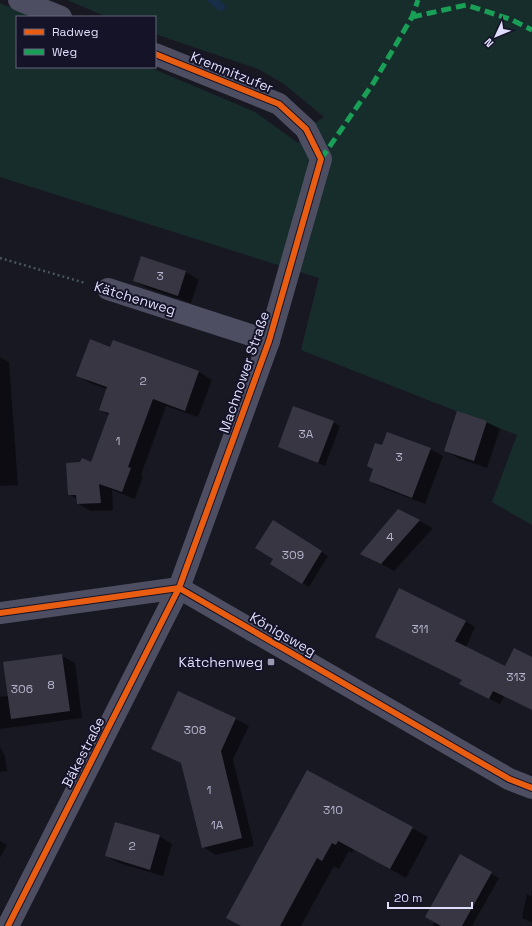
<svg xmlns="http://www.w3.org/2000/svg" width="532" height="926" font-family="'Space Grotesk',sans-serif">
<rect width="100%" height="100%" fill="#181822"/>
<path fill="#172d2c" d="M67,0H532V525L492,502L517,435L301,350L319,278L0,177V3L33,17H17V67H149L255,112L298,143L306,129L324,117L284,84L258,69L155,34V17H107Z"/>
<g fill="#0007">
<path d="M142,257L186,272L199,280L191,303L147,288L134,281Z"/>
<path d="M113,341L199,372L212,380L198,417L166,406L141,475L143,476L135,499L112,490L113,510L91,511L78,504V500L69,494L92,463L109,415L100,409L107,389L90,383L77,375L110,348Z"/>
<path d="M0,357L9,362L18,485L0,486Z"/>
<path d="M458,412L487,422L500,429L487,468L458,458L445,450Z"/>
<path d="M333,422L340,426L325,466L279,447Z"/>
<path d="M383,446L430,449L443,456L425,504L383,488L370,481Z"/>
<path d="M398,510L433,528L394,571L361,553Z"/>
<path d="M280,525L328,556L309,587L271,564L274,559Z"/>
<path d="M465,621L475,627L466,647L506,667L532,658V710L504,696L500,704L471,690L463,680L386,642Z"/>
<path d="M62,656L75,663L82,718L0,729V697L8,696Z"/>
<path d="M236,719L249,726L233,759L254,846L216,855L203,847L183,764L153,749Z"/>
<path d="M0,747L5,756L7,771L0,772Z"/>
<path d="M308,771L428,837L406,878L354,849L352,853L349,851L339,869L334,866L301,926H242Z"/>
<path d="M159,836L172,844L163,876L119,863L106,856Z"/>
<path d="M0,841L7,845L0,858Z"/>
<path d="M460,856L499,878L472,926H433Z"/>
<path d="M532,889V923L522,918L527,894L531,896Z"/>
</g>
<g fill="none" stroke-linecap="round" stroke-linejoin="round">
<path stroke="#172d48" stroke-width="8" d="M212,0L221,7"/>
</g>
<g fill="#383643">
<path d="M141,256L186,271L178,296L133,281Z"/>
<path d="M90,339L110,347L113,340L199,371L185,411L153,399L128,467L131,468L122,492L99,484L101,503L77,504L76,495H68L66,463L80,462L82,458L91,462L109,413L99,410L107,387L76,376Z"/>
<path d="M293,406L334,421L318,463L278,447Z"/>
<path d="M457,411L487,421L474,461L444,451Z"/>
<path d="M387,432L431,448L412,498L369,481L373,469L367,466L375,443L382,445Z"/>
<path d="M398,509L420,520L381,564L360,554Z"/>
<path d="M273,520L322,551L302,584L270,564L273,559L255,548Z"/>
<path d="M399,588L466,621L455,641L505,666L514,648L532,657V710L493,691L489,699L459,684L462,680L375,637Z"/>
<path d="M62,654L70,711L11,719L3,662Z"/>
<path d="M178,691L236,718L221,751L242,838L202,848L181,763L151,749Z"/>
<path d="M307,770L413,827L390,869L338,841L336,845L332,843L322,861L317,858L280,926H241L226,918Z"/>
<path d="M115,822L160,835L150,870L105,856Z"/>
<path d="M460,854L492,872L462,926H441L425,917Z"/>
</g>
<g fill="none" stroke-linecap="round" stroke-linejoin="round">
<path stroke="#48545e" stroke-width="2.5" stroke-dasharray="2 3" stroke-linecap="butt" d="M0,258L85,283"/>
<g stroke="#4e4e62" stroke-width="22">
<path d="M19,0L61,17"/>
<path d="M108,289L269,341"/>
<path d="M0,613L179,588L509,779L532,788"/>
<path d="M8,926L179,588L269,341L321,159L306,129L279,104L155,54"/>
</g>
<g stroke="#1a9f57" stroke-width="5" stroke-dasharray="10 5" stroke-linecap="butt">
<path d="M412,17L466,5L510,19L532,30"/>
<path d="M321,159L374,82L412,17L418,0"/>
</g>
<defs>
<g id="cycleway">
<path d="M0,613L179,588L509,779L532,788"/>
<path d="M8,926L179,588L269,341L321,159L306,129L279,104L155,54"/>
</g>
</defs>
<use href="#cycleway" stroke="#151327" stroke-width="8"/>
<use href="#cycleway" stroke="#e95d12" stroke-width="6"/>
</g>
<rect fill="#9998af" stroke="#151327" stroke-width="1.5" x="267" y="658" width="8" height="8" rx="2"/>
<g text-anchor="middle" dominant-baseline="central" stroke-width="4" stroke-linejoin="round" paint-order="stroke">
<g font-size="12" fill="#b4b3cd">
<text x="160" y="276">3</text>
<text x="143" y="381">2</text>
<text x="306" y="434">3A</text>
<text x="118" y="441">1</text>
<text x="399" y="457">3</text>
<text x="390" y="537">4</text>
<text x="293" y="555">309</text>
<text x="420" y="629">311</text>
<text x="516" y="677">313</text>
<text x="51" y="685">8</text>
<text x="22" y="689">306</text>
<text x="195" y="730">308</text>
<text x="209" y="790">1</text>
<text x="333" y="810">310</text>
<text x="217" y="825">1A</text>
<text x="132" y="846">2</text>
</g>
<g font-size="14" fill="#deddfb" stroke="#151327">
<text transform="translate(232 72) rotate(22)">Kremnitzufer</text>
<text transform="translate(135 298) rotate(17)">Kätchenweg</text>
<text transform="translate(244 372) rotate(-71)">Machnower Straße</text>
<text transform="translate(283 634) rotate(30)">Königsweg</text>
<text transform="translate(83 752) rotate(-63)">Bäkestraße</text>
</g>
<g font-size="14" fill="#deddfb" stroke="#151327" text-anchor="end">
<text x="263" y="662">Kätchenweg</text>
</g>
</g>
<rect x="16" y="16" width="140" height="52" fill="#151327" stroke="#65647c"/>
<rect x="24" y="29" width="20" height="6" fill="#e95d12" stroke="#65647c"/>
<text x="52" y="36" font-size="12" fill="#deddfb">Radweg</text>
<rect x="24" y="49" width="20" height="6" fill="#1a9f57" stroke="#65647c"/>
<text x="52" y="56" font-size="12" fill="#deddfb">Weg</text>
<g transform="translate(496 36) rotate(226)" stroke="#151327" stroke-width="3" paint-order="stroke">
<path d="M0-3L7 15L0 10L-7 15Z" fill="#deddfb"/>
<text y="-6" font-size="11" font-weight="bold" text-anchor="middle" fill="#deddfb">N</text>
</g>
<path d="M388 902v6h84v-6" fill="none" stroke="#deddfb" stroke-width="2"/>
<text x="394" y="902" font-size="12" fill="#deddfb" stroke="#151327" stroke-width="3" paint-order="stroke">20 m</text>
</svg>
